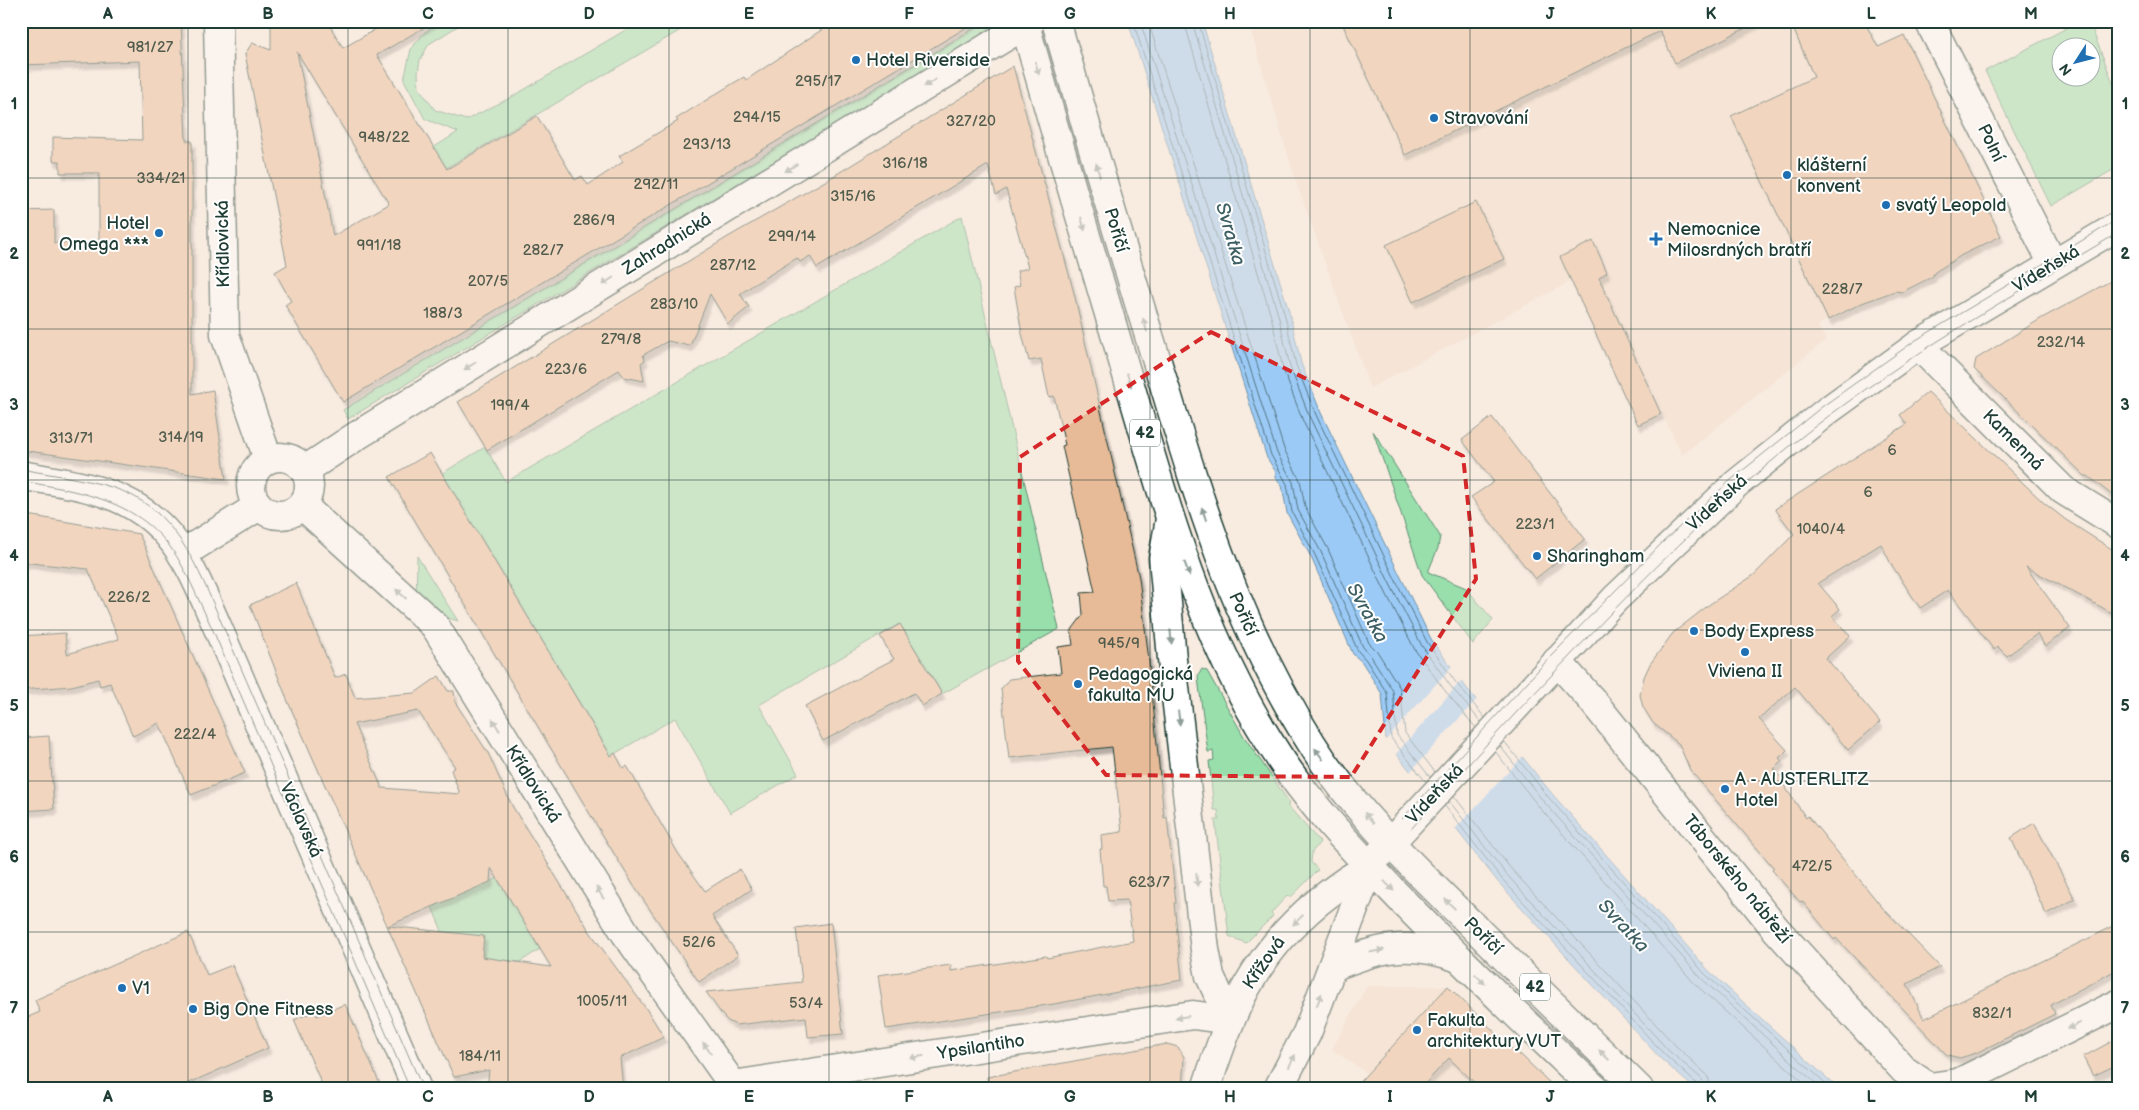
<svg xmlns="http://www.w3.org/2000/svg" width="2139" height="1110" font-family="'Balsamiq Sans',sans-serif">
<defs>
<filter id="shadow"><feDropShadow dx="3" dy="5.5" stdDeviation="1" flood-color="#0004"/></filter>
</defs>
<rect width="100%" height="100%" fill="#f8ebe0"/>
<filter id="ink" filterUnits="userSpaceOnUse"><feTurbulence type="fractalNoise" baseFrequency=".02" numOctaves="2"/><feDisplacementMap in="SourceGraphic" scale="10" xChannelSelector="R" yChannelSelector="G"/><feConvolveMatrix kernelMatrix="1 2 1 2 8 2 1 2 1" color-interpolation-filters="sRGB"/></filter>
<g filter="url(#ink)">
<g fill="#f3ddca">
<path d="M1248,21H1864L1878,48L1904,37L1907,39L2001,236L1978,247L1981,254L1966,262L1961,255L1935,271L1932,277L1902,292L1890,291L1884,292L1818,325L1826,340L1682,455L1599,279L1607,271L1593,242L1560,257L1571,281L1370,388L1294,176Z"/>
<path d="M1367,986H1448L1518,1055L1520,1054L1556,1089H1389L1332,1049Z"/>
</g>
<g fill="#99dfac" stroke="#5c8e70" fill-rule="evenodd">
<path d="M441,21H466L429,44L420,60L418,73L419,88L435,110L466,120L510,98L641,21H696L446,168L433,148L458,132L425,119L404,80L411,49L424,33Z"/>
<path d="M986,21L1005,22L348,419L343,410Z"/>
<path d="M2080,21H2089L2118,96V167L2051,206L1985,71ZM2062,48H2092V78H2062Z"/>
<path d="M962,216L1059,629L942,694L899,624L759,705L798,774L730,813L675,718L611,756L441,474L485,447L506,482Z"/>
<path d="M1373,431L1440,536L1438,548L1428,572L1466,588L1493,620L1473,644L1422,575Z"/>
<path d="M417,556L458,621L416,608Z"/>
<path d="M1202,669L1207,671L1243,735L1289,802L1288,806L1320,842L1312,852L1311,862L1318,870L1291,897L1288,895L1271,913L1273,916L1246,943L1229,936L1215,820H1219L1218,810H1214L1209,761L1214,760L1213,751L1208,752L1199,686L1198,676Z"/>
<path d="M498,878L540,949L520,962L452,955L432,907Z"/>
</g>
<path fill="#9ccaf6" stroke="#6a92a8" d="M1128,21H1202L1290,315L1301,363L1321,413L1431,639L1461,681L1553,795L1709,971L1839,1089H1695L1661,1059L1498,882L1396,753L1386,739L1382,694L1362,662L1353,654L1311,557L1287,513L1282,485L1276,478V472L1267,458Z"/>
<g fill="#f8ebe0">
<path d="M1453,665L1463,679L1395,755L1385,741Z"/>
<path d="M1478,698L1525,754L1454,830L1409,773Z"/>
</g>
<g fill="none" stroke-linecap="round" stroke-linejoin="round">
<g stroke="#517582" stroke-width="1">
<path d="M1133,21L1271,455L1287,484L1292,512L1315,555L1358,651L1366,660L1387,693L1391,738L1426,782"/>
<path d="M1140,21L1277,453L1293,482L1298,510L1321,552L1363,647L1371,656L1393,691L1397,735L1430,777"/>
<path d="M1148,21L1284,449L1300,480L1305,507L1328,549L1369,643L1377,651L1400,688L1405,733L1435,772"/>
<path d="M1184,21L1272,320L1283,369L1303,421L1383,587L1415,650L1446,692L1476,728"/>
<path d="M1192,21L1279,318L1290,367L1310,418L1390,584L1422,646L1452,688L1481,722"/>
<path d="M1198,21L1285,316L1296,365L1316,415L1396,581L1427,642L1457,684L1485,718"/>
<path d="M1504,741L1549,798L1705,974L1832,1089"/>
<path d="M1500,746L1544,802L1701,978L1822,1089"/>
<path d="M1495,751L1539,807L1695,984L1811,1089"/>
<path d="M1454,796L1512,870L1675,1045L1707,1075L1712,1089"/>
<path d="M1449,801L1506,874L1669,1051L1702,1079L1704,1089"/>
<path d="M1445,806L1502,879L1665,1055L1696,1083L1698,1089"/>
</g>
</g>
<g fill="#e8bb98" stroke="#1f3d34" fill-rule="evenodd" filter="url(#shadow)">
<path d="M21,21H181L186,141H192V394L213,390L226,479L21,450V211L54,210V243H99V173H60V161H53V137L142,140L140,61L21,65Z"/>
<path d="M271,21H327L343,48L390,21H435L377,55L447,169L537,116L575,180L582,176L588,185L623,162L619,156L678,121L676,119L732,84L744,77L746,80L835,21H977L343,402L285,305L291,301L275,272L287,265L245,54L252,43L271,50ZM297,52L389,204L333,236L319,162Z"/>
<path d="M1341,21H1760L1675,63L1660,31L1405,155Z"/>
<path d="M1790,21H1864L1878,47L1904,35L2001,236L1962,255L1935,272L1932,277L1902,292L1895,291L1862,303L1828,320L1731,116L1814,77Z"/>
<path d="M1013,66L1074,293L1139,578L1149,661L1164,818L1167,817L1176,903H1174L1182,980L1054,1004L886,1029L878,975L951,965V971L1046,956L1047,958L1133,941L1127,900L1108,901L1106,886H1103L1100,849H1102L1101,835L1122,832L1112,747L1009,758L1001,689L1009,679L1061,673L1058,647L1073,645L1071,631L1083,615L1081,593L1095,592L1062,446L1065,445L1054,396L1049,397L1041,359L1029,361L1022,334L1014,287L1020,285L1017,271L1028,268L1006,189L996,195L988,165L817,268L810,256L800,262L797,258L753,285L740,294L749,307L728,324L710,294L690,346L668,341L643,355L645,360L641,363L644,381L624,377L619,370L487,450L458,402L728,237L827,180Z"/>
<path d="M1476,202L1504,259L1413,302L1386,245Z"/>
<path d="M1593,241L1607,272L1599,278L1661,414L1638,425L1560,257Z"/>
<path d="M2118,277V500L2088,476H2085L1974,369L1976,359L2042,318Z"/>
<path d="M1928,392L2044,503L2066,520L2118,553V616L2026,567L2070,628L2045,646L2037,634L2007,656L1997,646L1994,650L1948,590L1920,608L1891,564L1881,544L1818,583L1840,609L1832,616L1850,636L1826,658L1880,722L1848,750L1795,687L1759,719L1787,750L1779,758L1782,761L1774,769L1783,779L1781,781L1806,818L1808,816L1881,906L1940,967L1907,984L1924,1019L2118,924V969L2051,1005L2055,1014L1976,1053L1960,1058L1947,1055L1836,938L1834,940L1802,901L1800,902L1772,870L1774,868L1690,770L1679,744L1653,723L1643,707L1640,695L1644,677L1650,664L1673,633L1710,604L1754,575L1794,534L1775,509L1907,424L1900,415Z"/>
<path d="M1492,417L1585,539L1535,579L1471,497L1494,482L1462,440Z"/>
<path d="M430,453L611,756L615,753L623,768L627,766L678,853L705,891L740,869L752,889L712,916L738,955L699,982L634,886L596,824L389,477Z"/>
<path d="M21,514L139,534L245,773L191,795L159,723L133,736L110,683L100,686L98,679L72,686L21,690V636L65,633L67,654L119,639L88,569L21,562Z"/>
<path d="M296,583L335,678L346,674L355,698L415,693L439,676L448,691H454L455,702L488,753L511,804L590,932L647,1010L664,1037L620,1058L623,1089H487L489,1070L454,1077L289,704L250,605ZM418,711L455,767L451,770L460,794L382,788L354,724ZM491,868L551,967L482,957L484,936L388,926L490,882Z"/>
<path d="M900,624L942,694L922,706L914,693L823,741L805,706L894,659L880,636Z"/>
<path d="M49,736L54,809L21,811V738Z"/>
<path d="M2034,823L2075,899L2046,914L2011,838Z"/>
<path d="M831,923L843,1034L808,1037L806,1017L736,1025L728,1021L723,1016L706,992L802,982L796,928Z"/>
<path d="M188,932L207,975L232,965L268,1048L176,1089H27L21,1076V1020L40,1012L35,1000Z"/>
<path d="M1448,986L1519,1056L1520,1054L1556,1089H1481L1449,1058L1420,1089H1353Z"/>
<path d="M345,1004L349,1013L382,1089H324L294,1020L315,1011L317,1016Z"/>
<path d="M2118,1038V1064L2093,1076L2083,1057Z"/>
<path d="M1167,1044L1178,1047L1184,1057L1182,1089H988L987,1077Z"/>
</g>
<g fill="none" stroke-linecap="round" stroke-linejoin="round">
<defs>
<g id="minor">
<path d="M218,21L225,335L268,459"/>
<path d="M1929,21L2053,264"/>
<path d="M1918,345L2063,490L2118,524"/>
<circle cx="280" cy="486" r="29"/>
<path d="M305,470L358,435L1031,21"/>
<path d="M303,506L435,626L626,934L733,1085L732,1089"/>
<path d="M1170,519L1163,558L1173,670L1205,950L1210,976L1230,1020"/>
<path d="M182,554L259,506"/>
<path d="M1557,661L1591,699L1775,928L1904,1070L1929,1087L1958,1083L2118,1004"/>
<path d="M733,1085L1193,1015L1230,1020"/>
</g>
<path id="tertiary" d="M21,475C45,480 69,482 92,489C170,510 187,559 217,626L417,1089"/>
<g id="secondary">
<path d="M1332,967C1378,948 1407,940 1456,957"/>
<path d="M1206,1089C1231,1010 1253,956 1318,902C1334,890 1347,878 1365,870L1615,599L1736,484L1827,411L1918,345L2118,226"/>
<path d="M1278,1089L1307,1033L1365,880V870"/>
</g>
<g id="primary">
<path d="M1024,21C1056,137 1091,253 1125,368C1166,507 1204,650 1288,770C1318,813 1355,851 1390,888C1456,957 1525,1023 1595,1089"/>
<path d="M1056,21C1090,141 1126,262 1163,381C1202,510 1239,630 1312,744C1354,811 1413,867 1469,922C1525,978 1582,1033 1639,1089"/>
</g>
</defs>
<use href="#minor" stroke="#1f3d34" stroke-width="31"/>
<use href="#tertiary" stroke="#1f3d34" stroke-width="31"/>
<use href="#secondary" stroke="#1f3d34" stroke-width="31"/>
<use href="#primary" stroke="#1f3d34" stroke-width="31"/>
<use href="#minor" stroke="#fff" stroke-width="28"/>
<use href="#tertiary" stroke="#fff" stroke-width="28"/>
<use href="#secondary" stroke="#fff" stroke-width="28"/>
<use href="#primary" stroke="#fff" stroke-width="28"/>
<g stroke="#1f3d34" stroke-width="1">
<path d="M21,469C51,475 82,478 111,487C175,506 198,568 222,624L423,1089"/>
<path d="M21,481C84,492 145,501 180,562C192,583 201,606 212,628L410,1089"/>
<path d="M1402,819L1551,656L1612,594L1664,541L1732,479L1823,406L1916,340L2118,219"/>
<path d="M1412,828C1463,769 1516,712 1570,656C1651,570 1735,486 1830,415C1921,347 2020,291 2118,233"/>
</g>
</g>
<defs><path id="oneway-solid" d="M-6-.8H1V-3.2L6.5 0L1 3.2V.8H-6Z" transform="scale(1.25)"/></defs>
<g fill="#8f9e9a">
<use href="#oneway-solid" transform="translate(1037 68) rotate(74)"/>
<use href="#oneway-solid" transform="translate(930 83) rotate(148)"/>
<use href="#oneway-solid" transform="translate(791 168) rotate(148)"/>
<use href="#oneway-solid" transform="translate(1098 170) rotate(-106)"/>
<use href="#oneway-solid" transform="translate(1083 224) rotate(74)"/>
<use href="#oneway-solid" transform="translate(608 281) rotate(148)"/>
<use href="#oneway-solid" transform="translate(1145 325) rotate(-107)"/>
<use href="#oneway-solid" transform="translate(470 366) rotate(148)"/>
<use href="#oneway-solid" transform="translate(1129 380) rotate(73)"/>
<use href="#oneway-solid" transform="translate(1204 514) rotate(-109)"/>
<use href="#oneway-solid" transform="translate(1187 569) rotate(70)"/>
<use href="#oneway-solid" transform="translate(401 594) rotate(-138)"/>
<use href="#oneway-solid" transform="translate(1171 637) rotate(85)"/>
<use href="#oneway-solid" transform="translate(1179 718) rotate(83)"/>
<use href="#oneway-solid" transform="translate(496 725) rotate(-122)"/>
<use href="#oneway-solid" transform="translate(1319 754) rotate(-126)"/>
<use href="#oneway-solid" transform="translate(1369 818) rotate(-131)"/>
<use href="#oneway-solid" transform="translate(1197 880) rotate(83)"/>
<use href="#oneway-solid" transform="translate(1389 886) rotate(46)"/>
<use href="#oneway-solid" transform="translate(600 893) rotate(-122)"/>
<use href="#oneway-solid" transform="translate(1450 904) rotate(-136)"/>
<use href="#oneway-solid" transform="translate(1298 920) rotate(136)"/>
<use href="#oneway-solid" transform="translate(1377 951) rotate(-12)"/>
<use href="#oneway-solid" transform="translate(1480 979) rotate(44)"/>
<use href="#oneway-solid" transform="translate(1319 1000) rotate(-69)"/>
<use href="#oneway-solid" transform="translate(1182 1017) rotate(172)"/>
<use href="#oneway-solid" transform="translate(2074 1026) rotate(154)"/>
<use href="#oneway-solid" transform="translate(707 1048) rotate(-126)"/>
<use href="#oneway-solid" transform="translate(1604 1055) rotate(-136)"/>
<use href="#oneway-solid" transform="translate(917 1057) rotate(171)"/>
<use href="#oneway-solid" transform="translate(1292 1061) rotate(-63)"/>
</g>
</g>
<path d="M0 0H2139V1110H0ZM1211,332L1463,456L1476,579L1351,777L1106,775L1018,661L1020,457Z" fill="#f8ebe0" fill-opacity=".55" fill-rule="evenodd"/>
<path fill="none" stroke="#d62828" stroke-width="4" stroke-dasharray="10 6" stroke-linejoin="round" d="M1211,332L1463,456L1476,579L1351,777L1106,775L1018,661L1020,457Z"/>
<path fill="none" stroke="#1f3d34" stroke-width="1" stroke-opacity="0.55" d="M188,21V1089M348,21V1089M508,21V1089M669,21V1089M829,21V1089M989,21V1089M1150,21V1089M1310,21V1089M1470,21V1089M1631,21V1089M1791,21V1089M1951,21V1089M21,178H2118M21,329H2118M21,480H2118M21,630H2118M21,781H2118M21,932H2118"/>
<g fill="#1f6fb2" stroke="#fff" stroke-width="2">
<circle cx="856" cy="60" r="5"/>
<circle cx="1434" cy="118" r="5"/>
<circle cx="1787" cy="175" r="5"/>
<circle cx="1886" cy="205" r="5"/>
<circle cx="159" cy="233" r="5"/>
<path d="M1653.5 231.5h5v5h5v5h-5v5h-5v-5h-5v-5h5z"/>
<circle cx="1537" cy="556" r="5"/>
<circle cx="1694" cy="631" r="5"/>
<circle cx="1745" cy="652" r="5"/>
<circle cx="1078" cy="684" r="5"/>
<circle cx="1725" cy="789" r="5"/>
<circle cx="122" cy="988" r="5"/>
<circle cx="193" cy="1009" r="5"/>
<circle cx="1417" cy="1030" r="5"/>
</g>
<g text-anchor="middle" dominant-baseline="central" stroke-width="4" stroke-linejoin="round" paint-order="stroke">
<g font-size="15" fill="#515c4d">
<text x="150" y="47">981/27</text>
<text x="818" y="81">295/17</text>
<text x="757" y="117">294/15</text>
<text x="971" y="121">327/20</text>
<text x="384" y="137">948/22</text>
<text x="707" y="144">293/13</text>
<text x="905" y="163">316/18</text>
<text x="161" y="178">334/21</text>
<text x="656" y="184">292/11</text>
<text x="853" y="196">315/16</text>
<text x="594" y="220">286/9</text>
<text x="792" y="236">299/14</text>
<text x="379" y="245">991/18</text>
<text x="543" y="250">282/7</text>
<text x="733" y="265">287/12</text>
<text x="488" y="281">207/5</text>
<text x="1842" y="289">228/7</text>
<text x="674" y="304">283/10</text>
<text x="443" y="313">188/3</text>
<text x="621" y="339">279/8</text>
<text x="2061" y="342">232/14</text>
<text x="566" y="369">223/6</text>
<text x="510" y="405">199/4</text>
<text x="181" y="437">314/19</text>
<text x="71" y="438">313/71</text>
<text x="1892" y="450">6</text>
<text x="1868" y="492">6</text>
<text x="1535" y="524">223/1</text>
<text x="1821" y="529">1040/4</text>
<text x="129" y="597">226/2</text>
<text x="1119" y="643">945/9</text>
<text x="195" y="734">222/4</text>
<text x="1812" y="866">472/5</text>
<text x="1149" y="882">623/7</text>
<text x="699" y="942">52/6</text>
<text x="602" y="1001">1005/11</text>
<text x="806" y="1003">53/4</text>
<text x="1992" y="1013">832/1</text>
<text x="480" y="1056">184/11</text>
</g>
<g fill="#fff" stroke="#627771" stroke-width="1">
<rect x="1130" y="419.5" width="30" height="27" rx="4"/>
<rect x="1520" y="973.5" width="30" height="27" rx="4"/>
</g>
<g font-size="16" font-weight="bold" fill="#1f3d34">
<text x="1145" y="433">42</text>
<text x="1535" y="987">42</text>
</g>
<g font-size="18" fill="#1f3d34" stroke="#fff" text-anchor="start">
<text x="866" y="60">Hotel Riverside</text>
<text x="1444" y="118">Stravování</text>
<text x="1797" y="165">klášterní<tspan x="1797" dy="21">konvent</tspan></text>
<text x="1896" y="205">svatý Leopold</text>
<text x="149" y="223" text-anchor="end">Hotel<tspan x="149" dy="21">Omega ***</tspan></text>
<text x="1667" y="229">Nemocnice<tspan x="1667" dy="21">Milosrdných bratří</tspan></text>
<text x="1547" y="556">Sharingham</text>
<text x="1704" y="631">Body Express</text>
<text x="1745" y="671" text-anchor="middle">Viviena II</text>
<text x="1088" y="674">Pedagogická<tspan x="1088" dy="21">fakulta MU</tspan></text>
<text x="1735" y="779">A - AUSTERLITZ<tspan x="1735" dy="21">Hotel</tspan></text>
<text x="132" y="988">V1</text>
<text x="203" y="1009">Big One Fitness</text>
<text x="1427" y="1020">Fakulta<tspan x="1427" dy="21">architektury VUT</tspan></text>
</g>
<g font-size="18" fill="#1f3d34" stroke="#fff">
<text transform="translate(1991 143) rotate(64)">Polní</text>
<text transform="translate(1116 230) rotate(73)">Poříčí</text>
<text transform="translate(223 244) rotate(-91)">Křídlovická</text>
<text transform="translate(667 244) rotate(-32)">Zahradnická</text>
<text transform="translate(2046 269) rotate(-31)">Vídeňská</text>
<text transform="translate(2013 440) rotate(45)">Kamenná</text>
<text transform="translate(1717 503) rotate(-42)">Vídeňská</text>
<text transform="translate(1243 614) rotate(66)">Poříčí</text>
<text transform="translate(533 784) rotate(58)">Křídlovická</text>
<text transform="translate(1435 794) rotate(-47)">Vídeňská</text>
<text transform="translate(301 820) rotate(66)">Václavská</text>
<text transform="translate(1737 879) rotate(51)">Táborského nábřeží</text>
<text transform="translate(1483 936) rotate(44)">Poříčí</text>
<text transform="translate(1264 963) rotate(-55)">Křížová</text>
<text transform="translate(981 1047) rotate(-9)">Ypsilantiho</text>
</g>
<g font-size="19" font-style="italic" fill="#3e6064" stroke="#fff">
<text transform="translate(1230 234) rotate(74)">Svratka</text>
<text transform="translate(1367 613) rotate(61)">Svratka</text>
<text transform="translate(1623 926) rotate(47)">Svratka</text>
</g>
</g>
<rect width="2139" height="1110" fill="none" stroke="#fff" stroke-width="55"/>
<g transform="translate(2076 62) rotate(234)"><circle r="24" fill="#ffffff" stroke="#a5b1ae"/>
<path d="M0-4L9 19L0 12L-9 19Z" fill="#1f6fb2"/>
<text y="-8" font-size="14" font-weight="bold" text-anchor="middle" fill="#1f3d34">N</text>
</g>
<rect x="28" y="28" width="2084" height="1054" fill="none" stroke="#1f3d34" stroke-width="2"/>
<g font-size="16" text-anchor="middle" font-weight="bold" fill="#1f3d34">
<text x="108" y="19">A</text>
<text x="268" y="19">B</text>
<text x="428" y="19">C</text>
<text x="589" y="19">D</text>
<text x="749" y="19">E</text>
<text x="909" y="19">F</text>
<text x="1070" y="19">G</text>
<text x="1230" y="19">H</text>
<text x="1390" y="19">I</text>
<text x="1550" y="19">J</text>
<text x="1711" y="19">K</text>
<text x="1871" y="19">L</text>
<text x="2031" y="19">M</text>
<text x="14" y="109">1</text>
<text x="2125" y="109">1</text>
<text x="14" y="259">2</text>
<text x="2125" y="259">2</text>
<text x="14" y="410">3</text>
<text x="2125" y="410">3</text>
<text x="14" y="561">4</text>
<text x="2125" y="561">4</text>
<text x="14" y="711">5</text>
<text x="2125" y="711">5</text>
<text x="14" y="862">6</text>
<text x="2125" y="862">6</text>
<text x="14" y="1013">7</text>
<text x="2125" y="1013">7</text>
<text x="108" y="1102">A</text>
<text x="268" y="1102">B</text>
<text x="428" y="1102">C</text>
<text x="589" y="1102">D</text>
<text x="749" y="1102">E</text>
<text x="909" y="1102">F</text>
<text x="1070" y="1102">G</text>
<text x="1230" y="1102">H</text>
<text x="1390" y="1102">I</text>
<text x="1550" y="1102">J</text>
<text x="1711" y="1102">K</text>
<text x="1871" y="1102">L</text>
<text x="2031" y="1102">M</text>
</g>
</svg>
